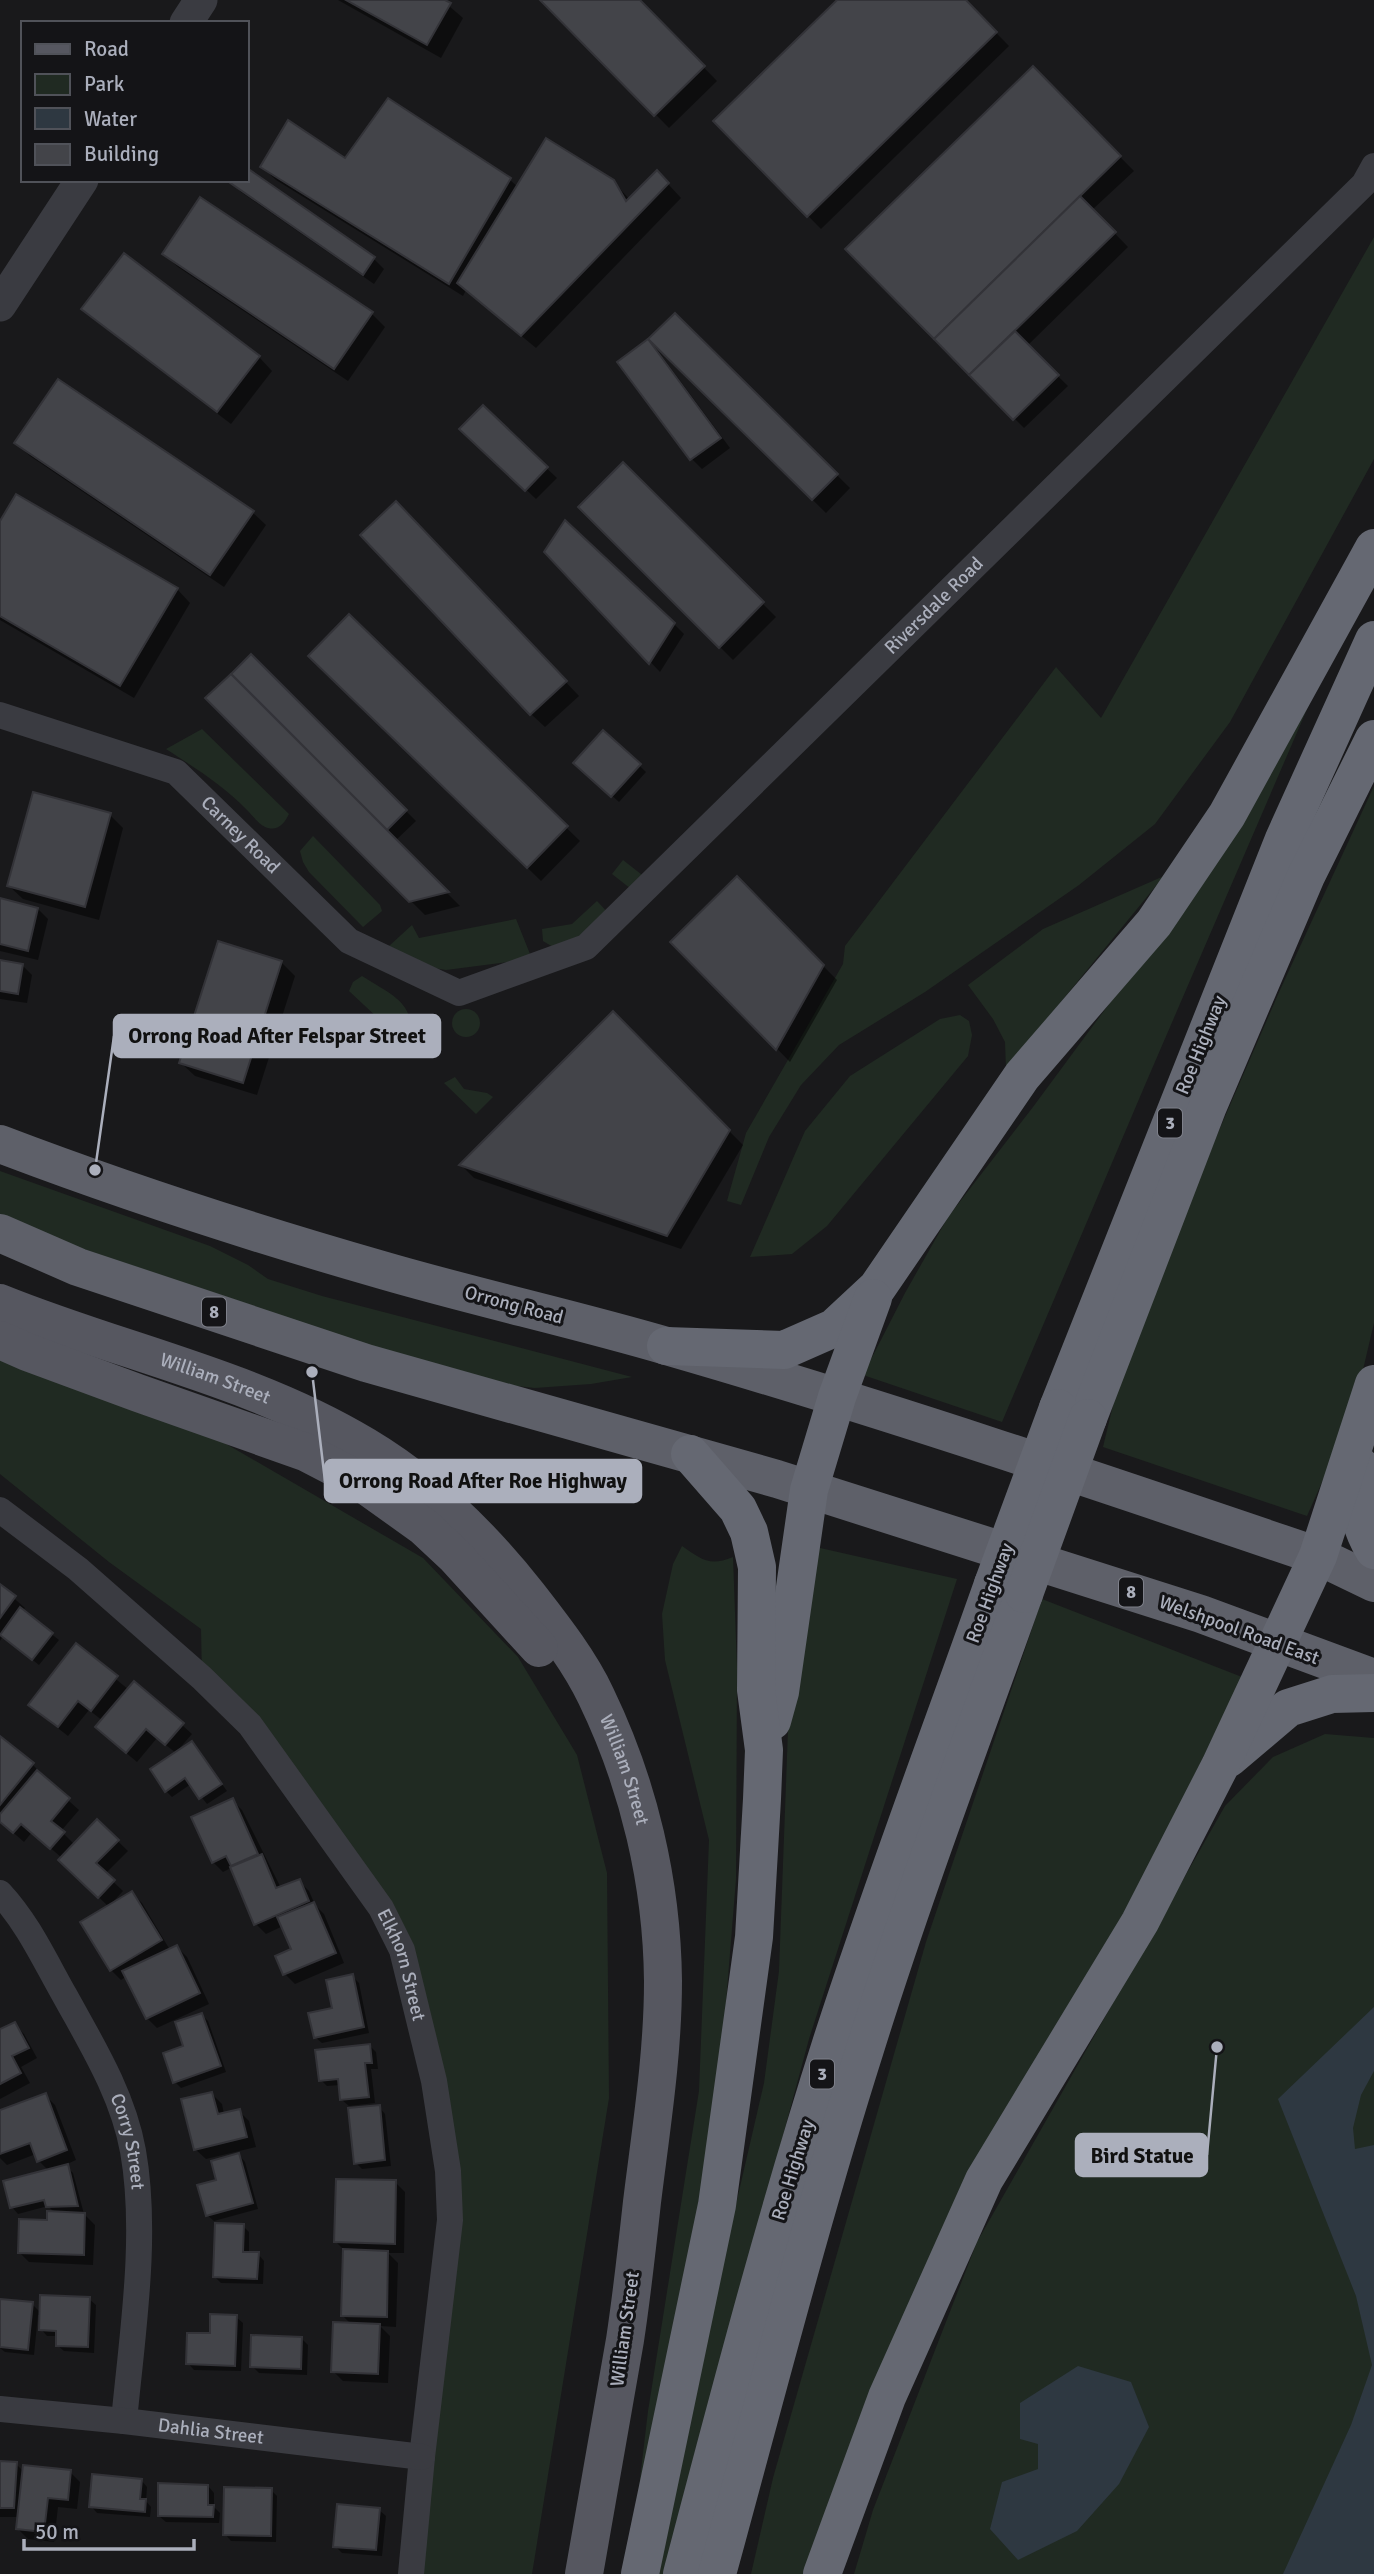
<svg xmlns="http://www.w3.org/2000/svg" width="1374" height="2574" font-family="Signika,sans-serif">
<rect width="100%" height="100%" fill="#19191b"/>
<g fill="#202a22">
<path d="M1374,237V459L1230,722L1155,824L1079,885L925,992L839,1045L801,1085L769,1137L741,1205L727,1201L746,1133L843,964L845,946L1056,667L1101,718Z"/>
<path d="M1333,649L1145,1085L1002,1422L863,1375L905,1293L948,1217L1033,1107L1211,866Z"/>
<path d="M202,729L289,814C285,822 279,831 268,828C260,826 252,815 247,810C223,785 195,768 166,749Z"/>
<path d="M1374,786V1323L1353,1412L1307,1516L1103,1447L1122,1368L1184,1211L1280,990Z"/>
<path d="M313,836L380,905L382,911L363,927L309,872L303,862L300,851Z"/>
<path d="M623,860L651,882L640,896L612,874Z"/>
<path d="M1164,876L1006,1069L1005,1042L993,1019L968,985L1043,929Z"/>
<path d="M597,901L609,914L576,938L553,947L543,941L542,929L572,924Z"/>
<path d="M516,919L532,959L446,970L422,966L389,946L412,925L419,938Z"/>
<path d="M362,976C396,998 417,1002 410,1048L349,991L353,982Z"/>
<circle cx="466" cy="1023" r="14"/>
<path d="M960,1015L969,1021L972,1035L968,1056L827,1226L792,1254L750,1257L805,1131L850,1076L940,1019Z"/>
<path d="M455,1077L464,1089L487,1093L493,1097L476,1114L444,1083Z"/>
<path d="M0,1171L210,1246L248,1265L268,1279L322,1296L632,1377L591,1384L535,1388L473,1381L87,1260L0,1220Z"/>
<path d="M0,1352L221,1441L423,1558L518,1657L577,1755L607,1873L609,2098L532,2574H416L450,2220L402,1950L202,1678L201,1629L109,1562L0,1474Z"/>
<path d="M807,1545L957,1579L809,2039L665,2574H658L715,2295L764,2083L779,1971L788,1730Z"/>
<path d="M682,1546C701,1559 709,1567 733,1557L737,1668L736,1879L720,2077L691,2247L632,2547L648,2411L699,2091L709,1840L665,1660L662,1614L673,1564Z"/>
<path d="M1042,1599L1242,1677L809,2574H751L773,2478L926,1942Z"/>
<path d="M1325,1734L1374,1738V2574H854L873,2510L977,2242L1225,1806L1273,1757Z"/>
</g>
<g fill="#2e3841">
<path d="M1374,2007V2071L1361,2095L1353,2128L1355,2149L1374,2145V2574H1283L1351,2425L1372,2365L1356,2296L1278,2099Z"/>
<path d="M1078,2366L1131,2382L1149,2427L1119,2484L1077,2531L1018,2560L990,2529L1002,2482L1038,2469V2444L1020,2439V2403Z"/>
</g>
<g fill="#0007">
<path d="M338,0H442L463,18L441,58Z"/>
<path d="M543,0H638L717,81L669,128Z"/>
<path d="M840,0H964L1009,46L821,229L715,121Z"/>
<path d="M1033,69L1134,171L1092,210L1128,247L1027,346L1068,386L1024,428L847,249Z"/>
<path d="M345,160L510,180L518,187L613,181L630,200L657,172L681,198L536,348L466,290L463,296L276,180L262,167Z"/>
<path d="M247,170L374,259L384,269L374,284L241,192L231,182L247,180Z"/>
<path d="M164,254L371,313L385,327L348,381L178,267Z"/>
<path d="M83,309L259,357L272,371L231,424L97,322Z"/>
<path d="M675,315L850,488L826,513L654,343L653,344L730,448L702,469L692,459L620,362L649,341Z"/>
<path d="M483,408L557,478L536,499L462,429Z"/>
<path d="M16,443L252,512L266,525L224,587L30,456Z"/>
<path d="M623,464L776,617L733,660L580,507Z"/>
<path d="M409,517L579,696L545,727L531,714Z"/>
<path d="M0,524L177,589L190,603L134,698L0,620Z"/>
<path d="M546,552L674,624L684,634L660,672Z"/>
<path d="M350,617L580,841L541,881L311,656Z"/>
<path d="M251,656L416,821L395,841L460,906L425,915L207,698L243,688Z"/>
<path d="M604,732L646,772L619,802L576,763Z"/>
<path d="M110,815L123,828L99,920L23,899L9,886Z"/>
<path d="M737,879L837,980L790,1062L673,942Z"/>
<path d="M0,900L38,909L48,919L38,960L0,951Z"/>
<path d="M219,944L282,963L295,976L257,1095L195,1076L181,1063Z"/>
<path d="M0,962L22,965L32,975L27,1003L0,999Z"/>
<path d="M613,1014L743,1145L681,1249L474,1178L461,1165Z"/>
<path d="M0,1586L25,1608L22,1611L59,1640L39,1665L3,1636L0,1641Z"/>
<path d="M76,1646L129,1690L182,1725L192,1734L178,1750L192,1743L227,1791L207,1804L191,1784L172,1797L166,1791L176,1753L157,1738L137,1762L107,1737L103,1721L89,1710L68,1736L41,1715L31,1705Z"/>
<path d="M0,1739L32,1764L42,1774L41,1776L79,1810L61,1831L75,1845L97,1821L128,1851L105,1874L123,1891L111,1904L132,1893L142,1903L170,1950L177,1947L187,1957L209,2004L157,2028L147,2018L127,1976L121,1980L111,1970L109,1907L60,1860L62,1858L32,1832L24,1842L0,1821Z"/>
<path d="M232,1800L242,1810L281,1888L299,1881L309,1891L315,1905L324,1914L344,1963L295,1984L285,1974L293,1950L283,1926L266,1934L256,1924L233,1867L223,1872L213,1862Z"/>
<path d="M352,1976L359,1983L369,2033L322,2043L315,2037L334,2010Z"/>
<path d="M202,2015L208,2021L226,2072L181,2088L175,2082L186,2047Z"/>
<path d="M14,2024L24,2034L37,2058L21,2067L30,2083L0,2099V2031Z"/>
<path d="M369,2045L376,2052L378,2069H371L375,2103L349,2106L342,2100L340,2085L327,2086L321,2080Z"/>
<path d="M212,2094L222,2104L224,2114L239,2111L249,2121L256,2147L206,2159L195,2149Z"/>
<path d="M45,2095L55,2105L76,2160L65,2165L73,2173L84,2214L95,2225L93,2265L29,2262L19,2252L55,2213L48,2206L18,2214L12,2207L49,2171L39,2161L36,2154L7,2165L0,2158V2112Z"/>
<path d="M379,2107L385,2114L391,2166L362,2169L356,2163Z"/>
<path d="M239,2155L245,2162L258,2209L214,2221L207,2215L219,2182Z"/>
<path d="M395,2182L405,2192L404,2253H388L398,2263L396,2327L380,2326L390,2336L388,2383L343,2381L333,2371L352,2325L343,2316L344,2250L336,2242Z"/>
<path d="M243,2226L249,2232V2254H258L264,2261L263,2284L221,2283L215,2277Z"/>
<path d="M89,2299L96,2305L94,2353L64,2351L57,2345L58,2336H47L41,2329V2315H38L34,2355L5,2352L0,2348V2301L32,2304L41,2313Z"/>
<path d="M236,2317L243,2323L241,2371L194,2370L188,2363L211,2335Z"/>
<path d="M302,2339L308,2345L307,2375L259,2373L252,2366Z"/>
<path d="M0,2463L16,2464L24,2472H70L80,2482L77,2509L58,2507L54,2542L28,2539L18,2529L19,2517H0Z"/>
<path d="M141,2480L147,2487L146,2501L151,2507L150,2517L97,2513L91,2506Z"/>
<path d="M208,2486L214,2493V2507L220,2513L219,2523L166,2522L159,2516Z"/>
<path d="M271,2490L277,2496L276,2542L231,2541L225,2534Z"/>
<path d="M379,2510L386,2516L382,2556L342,2553L335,2546Z"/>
</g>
<g fill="#434449" stroke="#333338" stroke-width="2">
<path d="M346,0H445L451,3L427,45Z"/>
<path d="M540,0H640L705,66L654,116Z"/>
<path d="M837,0H966L997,32L807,217L713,121Z"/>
<path d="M1033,66L1121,156L934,339L845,249Z"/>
<path d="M388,98L511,178L449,284L260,167L288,120L345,158Z"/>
<path d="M546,138L614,180L626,201L657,170L669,183L521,336L457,283Z"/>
<path d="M247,168L375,257L363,275L229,182L231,180H247Z"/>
<path d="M1080,196L1116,232L969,375L934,339Z"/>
<path d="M200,197L373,312L334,369L162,254Z"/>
<path d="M124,253L260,356L217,412L81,309Z"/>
<path d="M675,313L838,474L812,500L648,339Z"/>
<path d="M1015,331L1059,375L1013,420L969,375Z"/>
<path d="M648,339L721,438L690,460L617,362Z"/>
<path d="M58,379L254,511L210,575L14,443Z"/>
<path d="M483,405L548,467L525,491L459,429Z"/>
<path d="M623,462L764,602L719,648L578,507Z"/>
<path d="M16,494L178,588L120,686L0,616V521Z"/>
<path d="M396,501L567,681L530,715L360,535Z"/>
<path d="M565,520L675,623L649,664L544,552Z"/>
<path d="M349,614L568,826L527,868L308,656Z"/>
<path d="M251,654L407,810L387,830L231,674Z"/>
<path d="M231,674L449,892L409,902L205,698Z"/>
<path d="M603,730L641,764L611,797L573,763Z"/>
<path d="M33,792L111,813L85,907L7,886Z"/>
<path d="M737,876L824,965L776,1050L670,942Z"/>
<path d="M0,898L38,908L28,951L0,944Z"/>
<path d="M218,941L282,961L243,1083L179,1063Z"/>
<path d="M0,960L23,964L18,994L0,991Z"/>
<path d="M613,1011L730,1130L667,1236L459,1165Z"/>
<path d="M0,1584L16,1596L0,1618Z"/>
<path d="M20,1607L53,1633L32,1660L0,1635Z"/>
<path d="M76,1643L118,1676L91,1711L78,1701L58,1727L28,1705Z"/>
<path d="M134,1681L184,1723L165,1745L146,1729L126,1753L95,1727Z"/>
<path d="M0,1736L34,1763L0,1805Z"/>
<path d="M192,1741L222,1784L199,1799L185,1778L165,1792L150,1769Z"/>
<path d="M37,1770L70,1798L51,1821L65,1832L50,1849L21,1824L13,1833L0,1822V1814Z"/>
<path d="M233,1798L258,1854L231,1866L226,1856L212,1863L191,1817Z"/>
<path d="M97,1819L119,1840L96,1863L115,1880L98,1898L58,1860Z"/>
<path d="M262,1854L276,1888L300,1879L309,1901L254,1925L230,1867Z"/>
<path d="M132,1891L162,1940L110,1971L80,1922Z"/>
<path d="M314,1902L336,1953L283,1975L275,1956L291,1949L277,1917Z"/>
<path d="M177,1945L200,1993L146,2019L122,1971Z"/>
<path d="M353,1974L364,2027L314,2038L308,2013L332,2008L326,1980Z"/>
<path d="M202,2013L221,2066L173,2083L163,2053L183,2046L175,2022Z"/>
<path d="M15,2022L29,2048L12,2056L21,2073L0,2084V2029Z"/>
<path d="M370,2044L372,2063H365L369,2097L340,2100L338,2079L319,2081L315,2050Z"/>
<path d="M212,2092L218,2114L240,2109L247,2137L194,2150L181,2099Z"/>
<path d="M46,2093L67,2150L37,2162L30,2143L0,2154V2110Z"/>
<path d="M380,2105L385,2160L354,2164L348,2108Z"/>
<path d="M239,2153L253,2203L206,2216L197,2185L216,2180L211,2161Z"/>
<path d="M68,2164L78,2206L46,2207L44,2200L10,2208L3,2181Z"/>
<path d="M336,2179L396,2180L395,2244L334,2242Z"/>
<path d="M47,2211L85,2213L84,2255L18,2253L19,2219L47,2220Z"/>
<path d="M215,2223L244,2224L243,2252H259L257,2279L213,2277Z"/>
<path d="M343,2249L388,2251L387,2317L341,2316Z"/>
<path d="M40,2295L90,2297L88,2347L56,2346V2331L39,2330Z"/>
<path d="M0,2299L33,2302L28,2350L0,2347Z"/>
<path d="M210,2314L237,2315L235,2366L186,2364L187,2333H210Z"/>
<path d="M333,2322L380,2324L378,2374L331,2372Z"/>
<path d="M251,2335L302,2337L301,2369L250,2367Z"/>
<path d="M0,2461L17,2462L14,2508H0Z"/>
<path d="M23,2465L71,2470L68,2500L48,2498L44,2532L16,2529Z"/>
<path d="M92,2474L142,2479L140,2499H146L145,2512L89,2507Z"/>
<path d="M158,2483L208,2485V2505H214L213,2517L158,2516Z"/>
<path d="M224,2487L272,2488L271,2536L223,2535Z"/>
<path d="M337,2504L380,2508L376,2550L333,2547Z"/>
</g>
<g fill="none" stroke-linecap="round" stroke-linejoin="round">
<g stroke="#3a3b41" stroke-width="26">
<path id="s1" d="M0,715L176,772L349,941L459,993L586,947L1364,184L1374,166"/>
<path id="s2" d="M0,1510L78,1569L202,1678L250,1725L381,1908L402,1950L434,2081L448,2171L450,2220L422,2457L411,2574"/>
<path id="s3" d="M0,1893C28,1923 45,1961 65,1996C92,2045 123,2095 133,2151C148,2235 132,2336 124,2421"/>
<path id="s4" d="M0,2409L124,2421L422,2457"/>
</g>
<g stroke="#3a3b41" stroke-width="33">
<path d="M186,23L201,0"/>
<path d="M0,305L82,180"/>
</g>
<g stroke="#565760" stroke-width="38">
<path id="s5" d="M0,1303C121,1352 252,1378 365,1446C427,1483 483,1538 528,1595C552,1626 579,1660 596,1696C639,1785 662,1883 663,1981C663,2055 651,2129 642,2202C637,2248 632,2294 625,2340C612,2418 598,2496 584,2574"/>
<path d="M0,1340L27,1352L138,1393L305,1452L357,1479L424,1527L454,1555L539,1648"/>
</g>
<g stroke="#5e6069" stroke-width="38">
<path d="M0,1144C126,1192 253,1233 382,1270C478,1298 575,1319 670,1347C888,1410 1103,1483 1318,1556L1374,1583"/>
<path d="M0,1233L78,1267L366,1363L777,1479L1201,1614L1374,1678"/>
</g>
<g stroke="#656872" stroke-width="38">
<path d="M666,1346L784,1350L834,1328L877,1288L1022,1076L1154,923L1227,815L1374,548"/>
<path d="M1058,1408L1284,839L1374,640"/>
<path d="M1088,1418L1208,1106L1306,876L1374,739"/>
<path d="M1359,1465C1355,1497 1357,1522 1374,1550"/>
<path d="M772,1721L780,1692L809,1490L837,1397L873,1298"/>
<path d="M1229,1758L1288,1708L1332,1694L1374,1693"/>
<path d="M640,2574L717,2205L754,1937L762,1799L764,1750L756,1690L757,1567L749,1532L738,1509L690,1454"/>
<path d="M682,2574C729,2396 775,2219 831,2044C881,1889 939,1737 993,1584"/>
<path d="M717,2574C765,2399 810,2222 865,2049C913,1895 970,1745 1024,1594"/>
<path d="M822,2574L887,2397L984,2180L1140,1922L1220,1766L1318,1556L1374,1384"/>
</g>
<g stroke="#656872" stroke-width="38">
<path d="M993,1584L1058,1408"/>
<path d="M1024,1594L1088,1418"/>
</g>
</g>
<g text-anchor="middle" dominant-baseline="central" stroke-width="6" stroke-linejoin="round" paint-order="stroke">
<g fill="#141417" stroke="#7e808a" stroke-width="2">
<rect x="1158" y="1108.5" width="24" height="29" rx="5"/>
<rect x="202" y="1297.5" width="24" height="29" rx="5"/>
<rect x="1119" y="1577.5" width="24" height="29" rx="5"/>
<rect x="810" y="2059.5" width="24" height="29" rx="5"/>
</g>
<g font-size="18" font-weight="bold" fill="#abafbc">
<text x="1170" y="1123">3</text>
<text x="214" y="1312">8</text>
<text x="1131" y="1592">8</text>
<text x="822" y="2074">3</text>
</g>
<g font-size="19" fill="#abafbc" stroke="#141417">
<text stroke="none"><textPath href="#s1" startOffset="1171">Riversdale Road</textPath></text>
<text stroke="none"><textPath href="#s1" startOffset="275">Carney Road</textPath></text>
<text transform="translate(1201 1045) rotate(-68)">Roe Highway</text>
<text transform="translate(514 1305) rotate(15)">Orrong Road</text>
<text stroke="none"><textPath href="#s5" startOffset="228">William Street</textPath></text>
<text transform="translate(990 1593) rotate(-70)">Roe Highway</text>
<text transform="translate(1239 1630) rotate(20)">Welshpool Road East</text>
<text stroke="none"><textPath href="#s5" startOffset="816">William Street</textPath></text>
<text stroke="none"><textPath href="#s2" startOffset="616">Elkhorn Street</textPath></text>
<text stroke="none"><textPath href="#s3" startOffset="282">Corry Street</textPath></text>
<text transform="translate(793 2170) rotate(-73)">Roe Highway</text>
<text transform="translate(625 2329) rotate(-82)">William Street</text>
<text stroke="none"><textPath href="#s4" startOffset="212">Dahlia Street</textPath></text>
</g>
</g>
<path fill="none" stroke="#abafbc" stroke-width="2.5" d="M95 1170L114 1036M312 1372L325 1481M1217 2047L1207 2155"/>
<g fill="#abafbc" stroke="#141417" stroke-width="2.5">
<circle cx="95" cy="1170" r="7"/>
<circle cx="312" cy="1372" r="7"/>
<circle cx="1217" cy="2047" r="7"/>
</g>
<g fill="#abafbc" stroke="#abafbc" stroke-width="2.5">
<rect x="114" y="1015" width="326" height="42" rx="7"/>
<rect x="325" y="1460" width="316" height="42" rx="7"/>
<rect x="1076" y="2134" width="131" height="42" rx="7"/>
</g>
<g font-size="21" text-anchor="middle" font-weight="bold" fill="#111">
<text x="277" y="1043">Orrong Road After Felspar Street</text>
<text x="483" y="1488">Orrong Road After Roe Highway</text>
<text x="1142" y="2163">Bird Statue</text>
</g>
<rect x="21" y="21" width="228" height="161" fill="#141417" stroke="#505259" stroke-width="2"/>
<rect x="35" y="44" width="35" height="10" fill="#565760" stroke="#505259" stroke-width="2"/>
<text x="84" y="56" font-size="21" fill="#abafbc">Road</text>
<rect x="35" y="74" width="35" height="21" fill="#202a22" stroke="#505259" stroke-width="2"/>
<text x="84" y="91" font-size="21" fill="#abafbc">Park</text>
<rect x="35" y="108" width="35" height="21" fill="#2e3841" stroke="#505259" stroke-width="2"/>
<text x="84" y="126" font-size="21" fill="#abafbc">Water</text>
<rect x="35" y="144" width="35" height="21" fill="#434449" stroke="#505259" stroke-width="2"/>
<text x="84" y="161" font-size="21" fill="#abafbc">Building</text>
<path d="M24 2539v10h170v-10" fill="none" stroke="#abafbc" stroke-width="3.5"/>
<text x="35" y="2539" font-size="21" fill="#abafbc" stroke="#141417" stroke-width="5" paint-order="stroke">50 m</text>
</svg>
